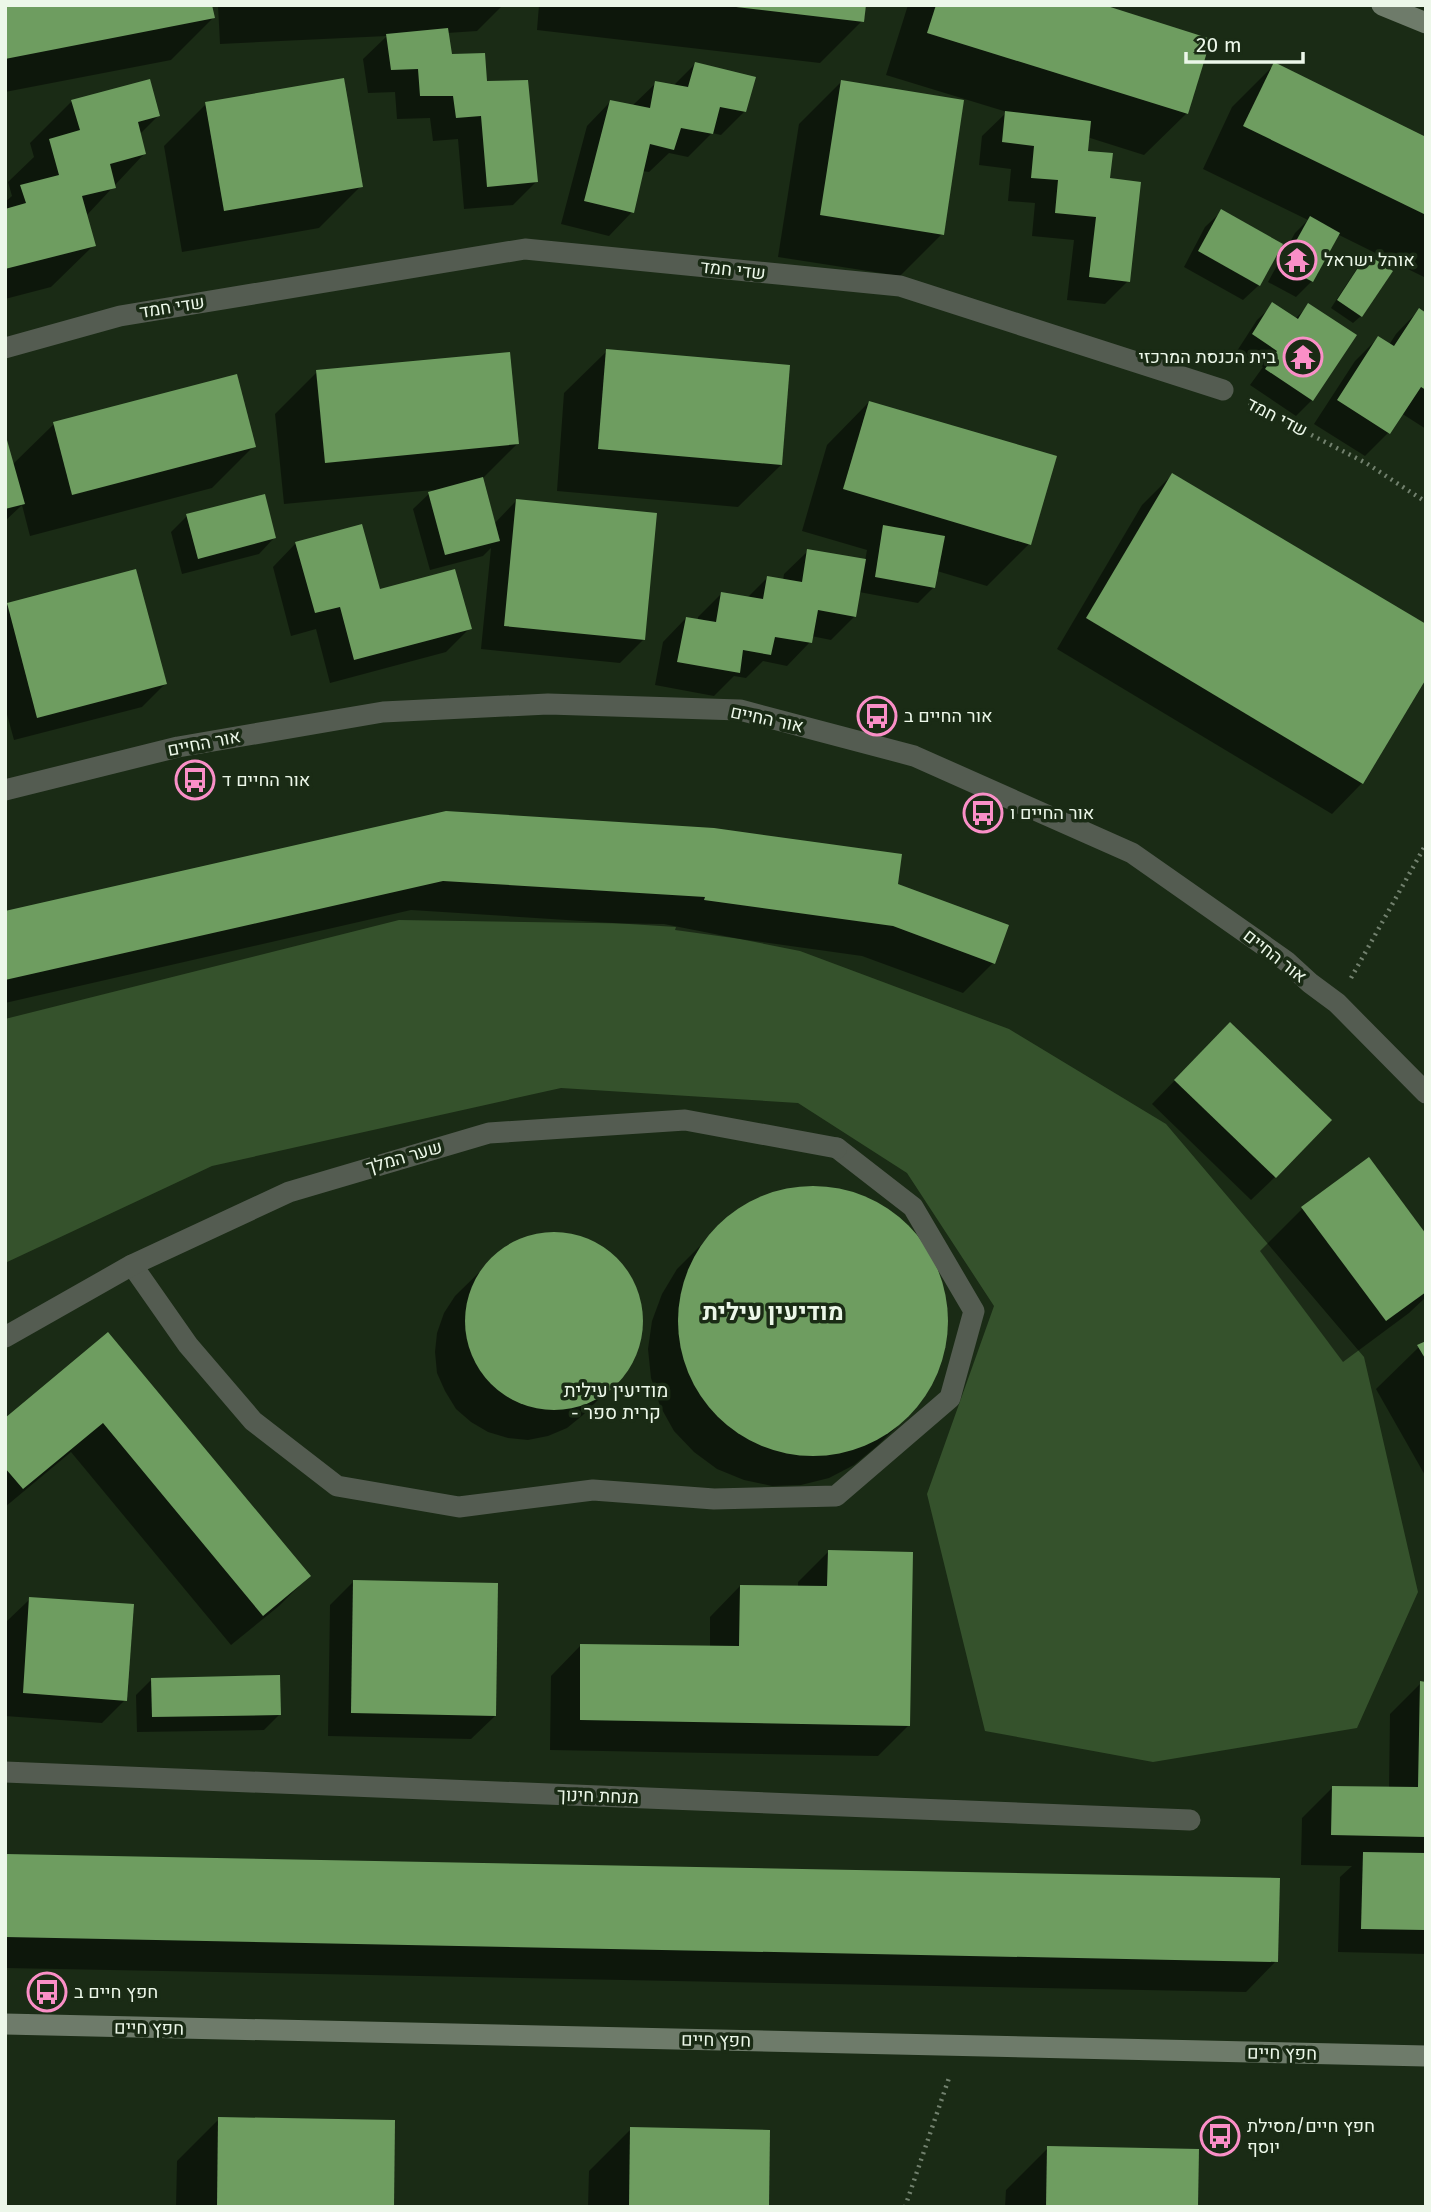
<svg xmlns="http://www.w3.org/2000/svg" width="1431" height="2212" font-family="'Fira Sans',Heebo,sans-serif">
<rect width="100%" height="100%" fill="#1a2b15"/>
<path fill="#35522c" d="M399,920L664,924L800,951L1009,1029L1166,1124L1364,1357L1418,1592L1357,1728L1153,1762L985,1731L927,1494L994,1306L907,1173L798,1103L561,1088L212,1166L5,1263V1019Z"/>
<g fill="#0007">
<path d="M5,5L213,18L171,60L5,92Z"/>
<path d="M218,5H503L477,31L447,33L451,56L485,82L536,182L513,205L464,209L458,139L433,141L430,118L397,119L395,92L368,93L363,59L387,36L220,44Z"/>
<path d="M539,5H864L862,21L820,63L537,30Z"/>
<path d="M908,5H1098L1187,113L1144,155L1087,137L1086,152L1108,180L1128,281L1105,304L1067,300L1074,240L1032,236L1035,203L1008,201L1011,169L979,165L982,136L1007,112L886,75Z"/>
<path d="M695,64L745,111L721,135L712,133L688,157L669,153L649,172L642,171L632,212L609,236L561,224L587,126L610,102L632,106L656,83L673,86Z"/>
<path d="M1274,65L1426,139V278L1337,234L1312,281L1296,297L1268,282L1295,233L1308,220L1203,169L1232,107Z"/>
<path d="M841,82L942,234L900,276L778,257L799,124Z"/>
<path d="M72,101L158,116L139,135L144,154L86,216L94,245L51,287L5,299V202L12,196L8,182L34,157L30,143Z"/>
<path d="M206,104L361,186L319,228L182,252L164,146Z"/>
<path d="M1221,212L1259,285L1243,300L1184,267L1205,227Z"/>
<path d="M1367,256L1361,316L1353,323L1331,308L1360,264Z"/>
<path d="M1273,305L1295,319L1309,305L1355,335L1312,400L1296,416L1250,385L1263,367L1237,351L1257,320Z"/>
<path d="M1419,310L1426,315V429L1401,413L1388,433L1365,456L1314,424L1355,361L1378,338L1389,345L1396,334Z"/>
<path d="M607,351L781,465L738,507L557,491L564,393Z"/>
<path d="M317,372L517,444L482,479L494,524L516,501L644,639L620,663L481,649L491,548L483,556L430,570L413,509L433,490L284,504L275,414Z"/>
<path d="M869,402L1029,544L987,586L937,571L934,587L918,603L859,592L855,616L831,640L811,636L810,642L787,666L763,661L746,678L734,676L714,696L655,685L663,642L686,618L698,620V617L722,593L747,598L767,578L783,581L784,574L808,551L865,561L867,550L802,531L827,445Z"/>
<path d="M54,424L254,446L212,488L30,536L22,505L5,521V436L13,464Z"/>
<path d="M1172,475L1362,783L1332,814L1057,649L1142,505Z"/>
<path d="M187,516L274,538L259,554L182,574L171,532Z"/>
<path d="M296,543L379,591L470,628L446,652L330,683L316,629L291,636L273,567Z"/>
<path d="M8,605L166,683L142,707L14,740L5,707V607Z"/>
<path d="M447,813L896,885L993,963L963,993L862,956L675,930L676,927L411,910L5,1003V913Z"/>
<path d="M1207,1047L1275,1177L1251,1200L1152,1104Z"/>
<path d="M809,1187L837,1189L865,1198L890,1212L912,1231L929,1255L941,1281L946,1309V1339L939,1366L926,1392L909,1415L877,1446L854,1465L829,1478L801,1485L772,1486L744,1480L717,1469L694,1452L674,1431L660,1406L651,1378L648,1349L652,1321L662,1294L677,1269L729,1217L753,1201L780,1191Z"/>
<path d="M1302,1209L1426,1237V1297L1409,1313L1343,1362L1260,1251Z"/>
<path d="M558,1233L578,1237L597,1245L613,1257L626,1272L636,1290L641,1310V1330L636,1350L627,1368L614,1384L583,1415L567,1428L548,1436L528,1440L508,1438L488,1432L471,1422L456,1409L445,1391L437,1373L435,1352L437,1333L444,1313L455,1296L501,1251L519,1240L538,1235Z"/>
<path d="M108,1334L309,1576L279,1606L231,1645L71,1452L5,1507V1420Z"/>
<path d="M1426,1343V1477L1376,1389L1419,1347Z"/>
<path d="M828,1552L908,1726L878,1756L550,1750L551,1676L581,1645L710,1648V1617L740,1586L798,1587V1582Z"/>
<path d="M354,1581L495,1716L471,1739L328,1736L330,1605Z"/>
<path d="M30,1599L125,1700L102,1723L5,1716L6,1622Z"/>
<path d="M152,1679L280,1714L264,1730L137,1732L136,1695Z"/>
<path d="M1421,1683H1426V1954L1338,1952L1340,1877L1352,1866L1301,1865L1302,1818L1333,1787L1389,1789L1390,1714Z"/>
<path d="M5,1856L1276,1961L1246,1992L5,1968Z"/>
<path d="M219,2119L392,2207H176L177,2161Z"/>
<path d="M631,2129L767,2207H588L589,2171Z"/>
<path d="M1048,2148L1196,2207H1005L1006,2190Z"/>
</g>
<g fill="#6e9d60">
<path d="M5,5H212L215,18L5,59Z"/>
<path d="M736,5H866L864,22L736,7Z"/>
<path d="M936,5H1104L1211,39L1188,114L927,33Z"/>
<path d="M448,28L452,54L485,53L487,81L528,80L538,182L487,187L481,116L456,118L453,96H420L418,69L391,70L386,34Z"/>
<path d="M695,62L756,77L746,112L720,107L713,134L681,128L674,150L650,144L634,213L584,201L610,100L650,108L655,81L688,87Z"/>
<path d="M1274,62L1426,137V215L1243,126Z"/>
<path d="M344,78L363,187L224,211L205,102Z"/>
<path d="M150,79L160,116L138,122L146,154L110,164L116,188L82,196L96,246L5,269V209L26,203L20,185L59,175L49,139L80,130L71,100Z"/>
<path d="M841,80L964,100L944,235L820,215Z"/>
<path d="M1005,111L1091,121L1088,151L1113,153L1110,178L1141,182L1130,282L1089,277L1096,217L1055,213L1058,180L1031,178L1034,146L1002,142Z"/>
<path d="M1221,209L1283,244L1260,286L1198,251Z"/>
<path d="M1310,216L1340,233L1313,282L1282,266Z"/>
<path d="M1367,254L1393,271L1362,317L1337,300Z"/>
<path d="M1272,302L1298,319L1308,303L1357,335L1313,401L1265,369L1277,351L1252,334Z"/>
<path d="M1419,308L1426,313V390L1421,387L1390,434L1337,400L1378,336L1394,346Z"/>
<path d="M606,349L790,365L782,465L598,449Z"/>
<path d="M510,352L519,444L325,463L316,370Z"/>
<path d="M237,374L256,447L72,495L53,422Z"/>
<path d="M869,401L1057,456L1031,545L843,489Z"/>
<path d="M5,433L25,504L5,509Z"/>
<path d="M1172,473L1426,624V679L1363,784L1086,618Z"/>
<path d="M483,477L500,541L445,555L428,492Z"/>
<path d="M265,494L276,538L198,559L186,514Z"/>
<path d="M516,499L657,513L645,640L504,626Z"/>
<path d="M362,524L380,589L455,569L472,629L354,660L340,607L315,613L295,542Z"/>
<path d="M883,525L945,536L935,588L875,577Z"/>
<path d="M807,549L866,559L856,617L818,610L812,643L775,637L771,655L743,650L740,673L677,662L686,617L716,622L721,592L763,599L767,576L802,582Z"/>
<path d="M136,569L167,684L37,718L7,603Z"/>
<path d="M446,811L714,828L902,854L898,884L1009,925L995,964L893,926L704,900L705,897L443,881L5,980V911Z"/>
<path d="M1230,1022L1332,1120L1276,1178L1174,1080Z"/>
<path d="M1369,1157L1426,1234V1292L1386,1321L1301,1207Z"/>
<circle cx="813" cy="1321" r="135"/>
<circle cx="554" cy="1321" r="89"/>
<path d="M108,1332L311,1576L263,1616L103,1423L23,1489L5,1468V1418Z"/>
<path d="M1426,1341V1360L1417,1345Z"/>
<path d="M828,1550L913,1552L910,1726L580,1720V1644L739,1646L740,1585L827,1586Z"/>
<path d="M353,1580L498,1583L496,1716L351,1713Z"/>
<path d="M29,1597L134,1604L127,1701L23,1693Z"/>
<path d="M280,1675L281,1715L152,1717L151,1678Z"/>
<path d="M1420,1681L1426,1682V1837L1331,1835L1332,1786L1418,1787Z"/>
<path d="M1363,1852L1426,1853V1930L1361,1929Z"/>
<path d="M5,1854L1280,1878L1278,1962L5,1937Z"/>
<path d="M218,2117L395,2120L394,2207H217Z"/>
<path d="M630,2127L770,2130L769,2207H629Z"/>
<path d="M1047,2146L1199,2149L1198,2207H1046Z"/>
</g>
<g fill="none" stroke-linecap="round" stroke-linejoin="round">
<g stroke="#72816e" stroke-width="4.5" stroke-dasharray="2 5" stroke-linecap="butt">
<path d="M1249,403L1366,463L1426,502"/>
<path d="M1351,978L1426,844"/>
<path d="M905,2207L950,2075"/>
</g>
<path stroke="#545c51" stroke-width="21" d="M132,1265L188,1345L253,1421L337,1486L459,1507L593,1490L714,1499L836,1496L950,1398L974,1311L913,1207L837,1148"/>
<g stroke="#545c51" stroke-width="21">
<path d="M5,348L120,316L525,249L900,286L1223,390"/>
<path d="M5,790L178,747L383,712L548,704L740,710L914,756L1132,853L1286,961L1310,983L1337,1003L1426,1093"/>
<path d="M5,1337L132,1265L289,1192L489,1133L685,1120L837,1148"/>
<path d="M5,1772L1190,1820"/>
</g>
<g stroke="#6e7b6a" stroke-width="21">
<path d="M1382,5L1426,23"/>
<path d="M5,2024L1426,2056"/>
</g>
</g>
<defs>
<symbol id="temple-ring" viewBox="-11 -11 22 22"><circle r="9.5" fill="#1a2b15" stroke="#fa8fc7" stroke-width="1.5"/><path d="M0-6L5-2H3V0L6.5 2.5H4V6H1.5V3h-3V6H-4V2.5H-6.5L-3 0V-2H-5Z" fill="#fa8fc7"/></symbol>
<symbol id="bus-ring" viewBox="-11 -11 22 22"><circle r="9.5" fill="#1a2b15" stroke="#fa8fc7" stroke-width="1.5"/><path d="M-5-6H5V4H4V6H2V4H-2V6H-4V4H-5ZM-3.5-4V0h7V-4ZM-3.5 1.2v1.5H-2V1.2ZM2 1.2v1.5H3.5V1.2Z" fill="#fa8fc7"/></symbol>
</defs>
<g fill-rule="evenodd">
<use href="#temple-ring" x="1275" y="238" width="44" height="44"/>
<use href="#temple-ring" x="1281" y="335" width="44" height="44"/>
<use href="#bus-ring" x="855" y="694" width="44" height="44"/>
<use href="#bus-ring" x="173" y="758" width="44" height="44"/>
<use href="#bus-ring" x="961" y="791" width="44" height="44"/>
<use href="#bus-ring" x="25" y="1970" width="44" height="44"/>
<use href="#bus-ring" x="1198" y="2114" width="44" height="44"/>
</g>
<g text-anchor="middle" dominant-baseline="central" stroke-width="7" stroke-linejoin="round" paint-order="stroke">
<g font-size="18" fill="#ecf7e9" stroke="#1a2b15" text-anchor="start">
<text x="1324" y="260">אוהל ישראל</text>
<text x="1276" y="357" text-anchor="end">בית הכנסת המרכזי</text>
<text x="904" y="716">אור החיים ב</text>
<text x="222" y="780">אור החיים ד</text>
<text x="1010" y="813">אור החיים ו</text>
<text x="74" y="1992">חפץ חיים ב</text>
<text x="1247" y="2126">חפץ חיים/מסילת<tspan x="1247" dy="21">יוסף</tspan></text>
</g>
<g font-size="18" fill="#ecf7e9" stroke="#1a2b15">
<text transform="translate(733 270) rotate(6)">שדי חמד</text>
<text transform="translate(172 307) rotate(-9)">שדי חמד</text>
<text transform="translate(1277 417) rotate(27)">שדי חמד</text>
<text transform="translate(767 719) rotate(12)">אור החיים</text>
<text transform="translate(204 743) rotate(-11)">אור החיים</text>
<text transform="translate(1275 956) rotate(38)">אור החיים</text>
<text transform="translate(404 1157) rotate(-16)">שער המלך</text>
<text transform="translate(598 1796) rotate(2)">מנחת חינוך</text>
<text transform="translate(149 2028) rotate(1)">חפץ חיים</text>
<text transform="translate(716 2040) rotate(1)">חפץ חיים</text>
<text transform="translate(1282 2053) rotate(1)">חפץ חיים</text>
</g>
<g font-size="19" fill="#ecf7e9" stroke="#1a2b15">
<text x="616" y="1390">מודיעין עילית<tspan x="616" dy="22">- קרית ספר</tspan></text>
</g>
<g font-size="24" font-weight="bold" fill="#ecf7e9" stroke="#1a2b15">
<text x="773" y="1312">מודיעין עילית</text>
</g>
</g>
<rect width="1431" height="2212" fill="none" stroke="#ecf7e9" stroke-width="14"/>
<path d="M1186 52v10h117v-10" fill="none" stroke="#ecf7e9" stroke-width="3.5"/>
<text x="1196" y="52" font-size="21" fill="#ecf7e9" stroke="#1a2b15" stroke-width="5" paint-order="stroke">20 m</text>
</svg>
